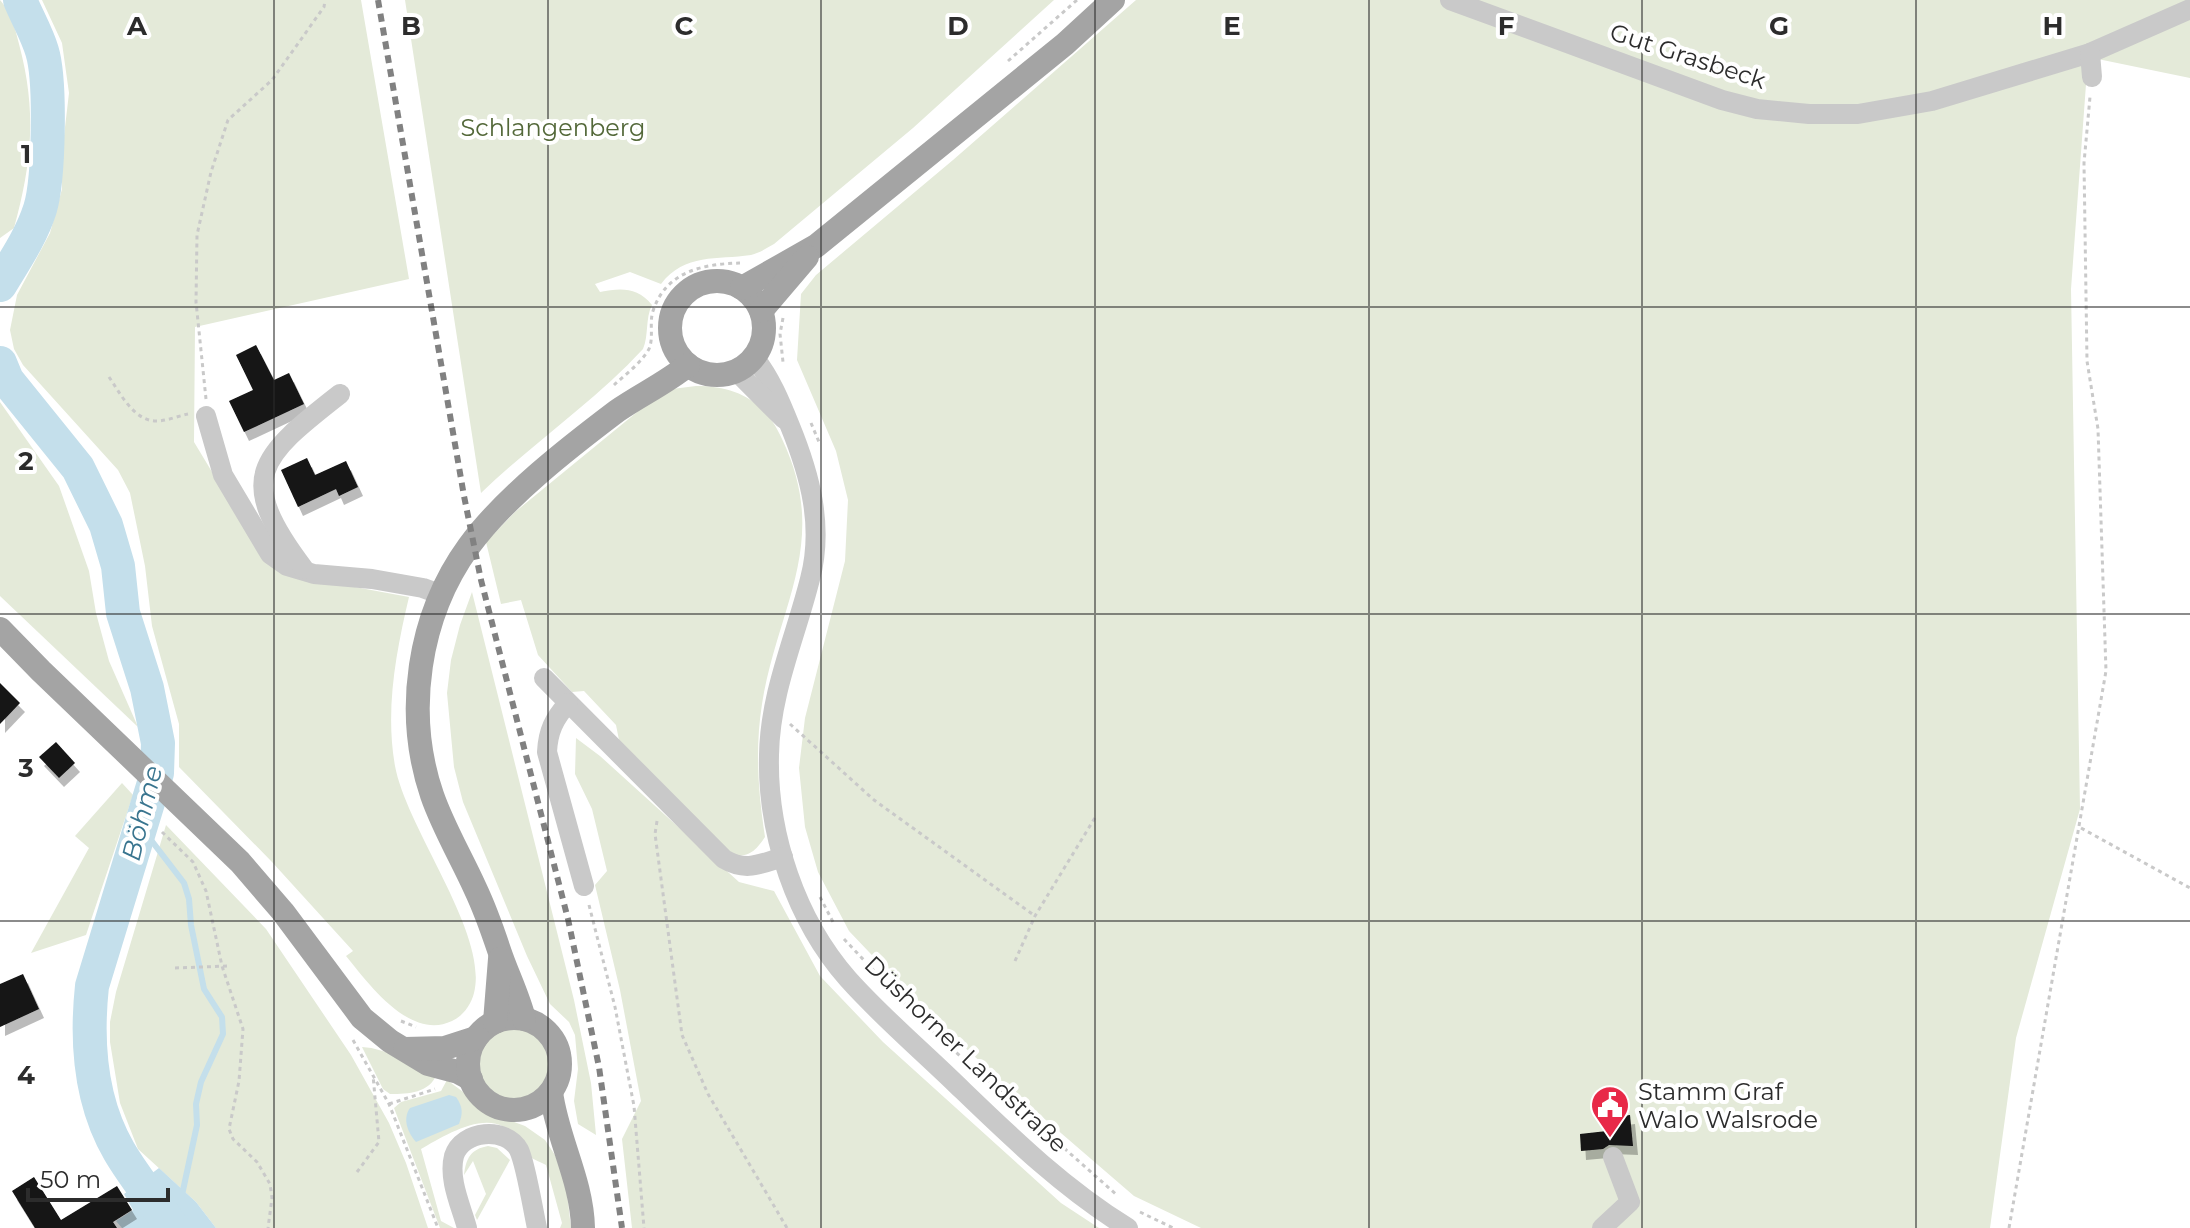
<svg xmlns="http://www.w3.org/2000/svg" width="2190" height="1228" font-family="Montserrat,sans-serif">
<defs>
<filter id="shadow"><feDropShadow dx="5" dy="9" stdDeviation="0" flood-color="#0004"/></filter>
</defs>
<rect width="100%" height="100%" fill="#fff"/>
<g fill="#e4ead9">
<path d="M0,0C11,12 15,28 19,44C37,111 32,163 14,228L0,238Z"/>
<path d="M42,0H361L409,279L195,327L194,442L253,540L290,575L409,597C396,652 385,710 395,766C407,830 489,934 474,993C471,1005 463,1016 452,1021C410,1041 369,984 346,956L353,951L272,862L179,767V724L152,626L145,566L130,493L118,470L23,365L14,349L10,330L17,295L50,233L62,189V153L69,93L62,43Z"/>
<path d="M405,0H1054L913,128L774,244C767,248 759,253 751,255C717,260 685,253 661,284L630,272L595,284L600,292C621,288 637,287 652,305C645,319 649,335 643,349C594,402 533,443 481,493Z"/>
<path d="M1136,0H2190V78L2088,57L2071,289L2080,809L2016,1038L1990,1228H1201L1134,1196L1018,1096L928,1014L849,931L818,872L805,827L799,768L805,718L845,561L848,500L836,451L797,360L801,294L816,275L953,160Z"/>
<path d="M696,386C737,386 765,401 782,439C831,542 778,605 762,704C755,749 758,792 765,837C756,850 751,856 734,856L619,740L616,725L584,691L572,692L538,655L521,600L501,604L486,542L515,512L664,390Z"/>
<path d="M0,402L59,486L89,571L96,613L109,661L138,727L0,596Z"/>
<path d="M472,592L574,1000L591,1083L596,1135L578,1124L574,1101L578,1069L575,1035L569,1022L550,1004L527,956L463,802L454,767L447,693L451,660L460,625Z"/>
<path d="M576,738L600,756L739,882L774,891L820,976L883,1042L1061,1203L1099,1228H632L622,1139L641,1101L620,990L595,885L607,871L592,809L575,774Z"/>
<path d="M122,783L133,795L86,935L31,953L89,848L75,836Z"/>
<path d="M166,825L266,929L351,1055L389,1123L406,1163L428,1228H216L196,1202L138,1149L120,1103L110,1042V1022L116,992Z"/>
<circle cx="513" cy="1063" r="37"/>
<path d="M362,1047C387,1048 412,1066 437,1074C429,1093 409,1094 390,1094L383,1089Z"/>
<path d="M447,1080L466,1094L481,1110L525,1126L545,1140L555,1155L566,1185L571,1228H560L562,1223L546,1165C541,1162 534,1160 529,1156C520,1148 515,1133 504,1127C480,1113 442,1137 421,1149L441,1221L454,1228H440L394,1108L401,1102L441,1091Z"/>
<path d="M488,1146L497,1148L510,1160L477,1220L475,1215L486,1194L473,1161L464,1175C466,1158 471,1149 488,1146Z"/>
</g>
<g fill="#c4dfeb">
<path d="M449,1095L456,1097C463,1107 463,1113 459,1124L416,1142C408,1133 402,1119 410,1108Z"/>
<path d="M159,1168L196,1202L216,1228H122L116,1221L133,1210L124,1194Z"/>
</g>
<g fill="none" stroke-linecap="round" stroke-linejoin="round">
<path stroke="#c4dfeb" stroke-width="6" d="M141,827L184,883L189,899L191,925L204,989L222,1017L223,1034L201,1082L196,1104L197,1125L182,1195"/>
<g stroke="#c4dfeb" stroke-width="34">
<path d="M0,285C15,260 31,237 40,209C49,180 51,80 42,51C37,34 27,17 20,0"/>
<path d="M0,363L7,380L78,468L106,525L118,566L123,613L147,688L158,743L157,773L92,986C86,1042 90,1101 119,1151C134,1177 155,1202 173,1228"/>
</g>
</g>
<g fill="#131313" filter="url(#shadow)">
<path d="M256,345L274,380L289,373L304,404L244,432L229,401L253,390L236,355Z"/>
<path d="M307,458L315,475L346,461L358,487L339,496L336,489L298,507L281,470Z"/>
<path d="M0,683L20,703L0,724Z"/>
<path d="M56,742L75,763L59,778L39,757Z"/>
<path d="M23,974L39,1009L0,1027V984Z"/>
<path d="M1630,1115L1633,1146L1609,1145L1603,1149L1581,1151L1580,1134L1616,1130L1615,1117Z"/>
<path d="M34,1177L61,1220L117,1186L132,1210L113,1222L117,1228H35L12,1191Z"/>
</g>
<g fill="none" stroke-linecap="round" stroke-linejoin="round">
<g stroke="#c9c9c9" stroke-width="3" stroke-dasharray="4 4" stroke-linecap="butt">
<path d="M1008,61L1077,0"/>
<path d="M783,318L780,334L783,362"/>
<path d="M109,377C120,393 134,421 156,421C167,421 178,416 188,414"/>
<path d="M614,385C626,374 641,363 649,349C654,337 649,323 653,311C666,271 703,264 740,263"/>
<path d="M206,399L196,302L197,235L211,172L228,120L272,80L324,7L325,0"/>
<path d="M811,423L819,442"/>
<path d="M790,724L874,800L1035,916"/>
<path d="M657,821L655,834L682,1035L708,1094L787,1228"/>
<path d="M2081,828L2190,888"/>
<path d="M162,832L193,862L206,891L222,966L243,1029L239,1081L229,1129L233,1139L257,1162L270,1184L272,1198L268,1228"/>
<path d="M820,897L833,922"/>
<path d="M589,905L615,1007L634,1106L644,1228"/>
<path d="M844,939L923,1023L1118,1196"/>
<path d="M1015,961L1035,916L1096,816"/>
<path d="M175,968L229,966"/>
<path d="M401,1021L416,1027"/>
<path d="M353,1040L389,1104L438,1228"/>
<path d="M389,1104L435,1089"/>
<path d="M357,1172L379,1142L373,1075"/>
<path d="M1140,1212L1173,1228"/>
<path d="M2009,1228L2106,671L2098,429L2087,361L2084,163L2090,97"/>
</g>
<g stroke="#c9c9c9" stroke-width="20">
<path d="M1450,0L1722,100L1757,109L1809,114H1858L1932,101L2090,53L2190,9"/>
<path d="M2090,53L2092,77"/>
<path d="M754,357C771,379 780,401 790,426C810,475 824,526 810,579C795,639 770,693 769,755C767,834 796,920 848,979C882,1017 920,1049 957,1085C1011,1137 1063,1188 1128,1228"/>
<path d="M736,371L784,419"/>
<path d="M206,416L223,475L270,554L287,566L314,574L372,579L423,588L442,595"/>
<path d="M304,569C235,478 258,458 340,394"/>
<path d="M544,678L724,859C746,872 760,864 783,857"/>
<path d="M568,703C554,719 548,731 547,752L584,886"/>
<path d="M467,1228C461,1206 448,1179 454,1156C462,1130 506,1126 519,1150C526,1165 533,1210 537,1228"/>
<path d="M1602,1228L1630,1202L1613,1157"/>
</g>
<g stroke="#a4a4a4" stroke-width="24">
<circle cx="717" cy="328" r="47"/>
<path d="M742,288L816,246L1065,44L1113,0"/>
<path d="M761,311L807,257"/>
<path d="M0,629L41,671L240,862L283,912L362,1018L390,1041L428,1064L458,1072L471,1079"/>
<circle cx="514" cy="1064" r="46"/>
<path d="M524,1019C518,995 507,974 499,950C492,929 485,909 475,888C461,857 443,827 432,795C404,713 418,616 469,546C505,497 568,448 617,411C640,395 666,383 688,365"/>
<path d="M495,1022L500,959"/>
<path d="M405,1049L445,1048L476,1038"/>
<path d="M551,1092C557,1139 582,1180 583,1228"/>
</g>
<path stroke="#818181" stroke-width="6" stroke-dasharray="8 6" stroke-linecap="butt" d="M378,0L464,496L481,580L568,919L599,1067L622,1228"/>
</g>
<path fill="none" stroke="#2c2c2c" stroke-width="2" stroke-opacity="0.55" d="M274,0V1228M548,0V1228M821,0V1228M1095,0V1228M1369,0V1228M1642,0V1228M1916,0V1228M0,307H2190M0,614H2190M0,921H2190"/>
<defs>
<symbol id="civic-pin" viewBox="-11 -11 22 30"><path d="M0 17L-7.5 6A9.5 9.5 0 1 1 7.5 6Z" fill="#e82948" stroke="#fff"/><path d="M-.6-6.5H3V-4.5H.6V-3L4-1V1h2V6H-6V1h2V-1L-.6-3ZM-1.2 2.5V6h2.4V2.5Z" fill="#fff"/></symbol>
</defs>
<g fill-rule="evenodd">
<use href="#civic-pin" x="1588" y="1083" width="44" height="60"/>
</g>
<g text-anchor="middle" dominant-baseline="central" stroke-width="8" stroke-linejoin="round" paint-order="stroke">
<g font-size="24" fill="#2c2c2c" stroke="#fff">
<text transform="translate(1688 56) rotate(18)">Gut Grasbeck</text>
<text transform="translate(966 1054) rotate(44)">Düshorner Landstraße</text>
</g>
<g font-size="24" fill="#536839" stroke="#fff">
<text x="553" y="127">Schlangenberg</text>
</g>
<g font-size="24" fill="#2c2c2c" stroke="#fff" text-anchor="start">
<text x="1638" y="1091">Stamm Graf<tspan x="1638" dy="28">Walo Walsrode</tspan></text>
</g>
<g font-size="26" font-style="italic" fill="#39758f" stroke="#fff">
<text transform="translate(142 813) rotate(-76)">Böhme</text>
</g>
</g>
<g font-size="26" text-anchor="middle" font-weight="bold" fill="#2c2c2c" stroke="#fff" stroke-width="8" stroke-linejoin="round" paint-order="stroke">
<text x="137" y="35">A</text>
<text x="411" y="35">B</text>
<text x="684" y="35">C</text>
<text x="958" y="35">D</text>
<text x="1232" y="35">E</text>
<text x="1506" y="35">F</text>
<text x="1779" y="35">G</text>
<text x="2053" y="35">H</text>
<text x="26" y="163">1</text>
<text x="26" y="470">2</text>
<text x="26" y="777">3</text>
<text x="26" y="1084">4</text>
</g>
<path d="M28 1188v12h140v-12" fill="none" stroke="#2c2c2c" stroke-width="4"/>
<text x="40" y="1188" font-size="24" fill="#2c2c2c" stroke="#ffffff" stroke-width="6" paint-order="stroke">50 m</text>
</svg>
